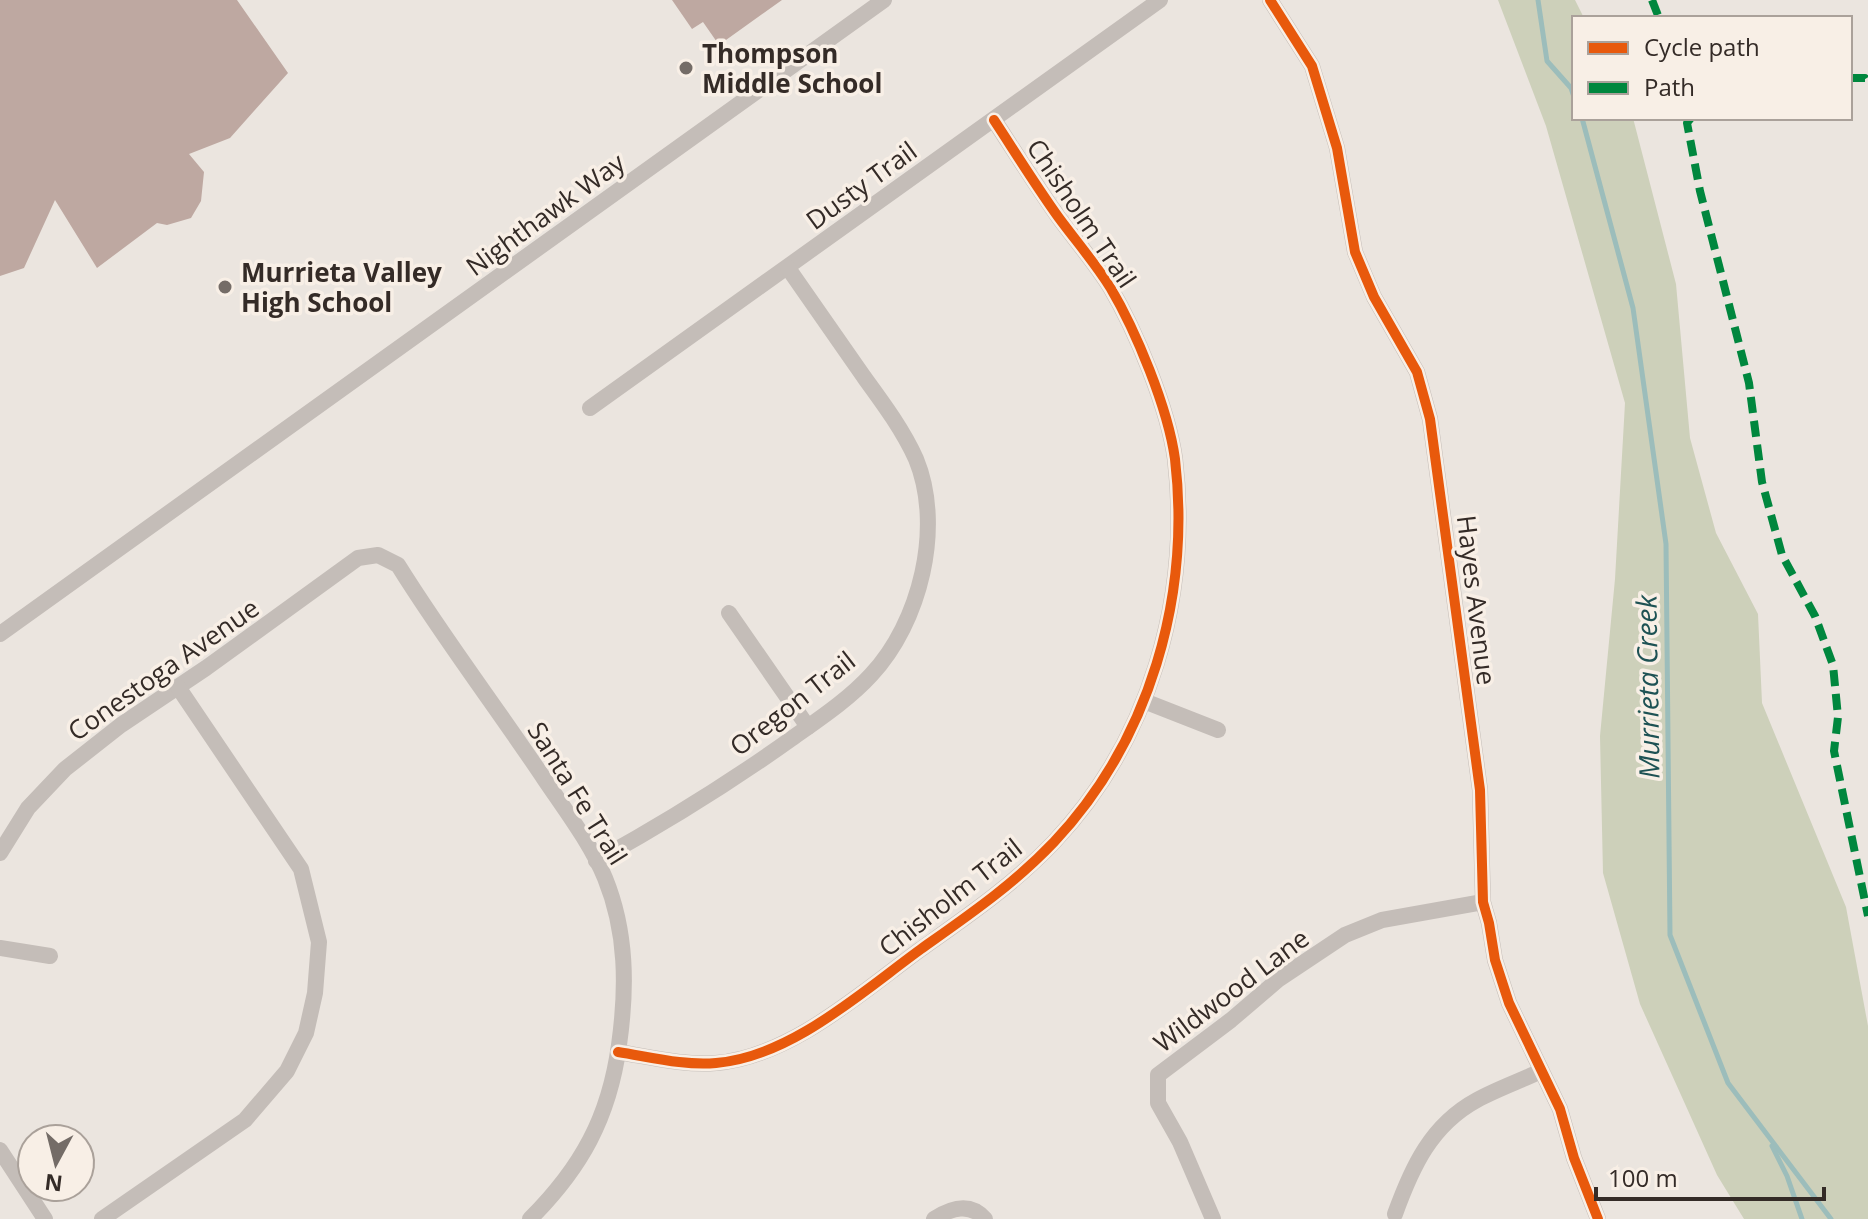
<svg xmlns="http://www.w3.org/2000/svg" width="1868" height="1219" font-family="'Open Sans',sans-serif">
<rect width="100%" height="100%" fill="#ebe5df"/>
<path fill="#cdd0ba" d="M1498,0H1575L1584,18H1574V118H1633L1676,284L1690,438L1716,533L1758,614L1762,703L1846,907L1868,1026V1219H1744L1717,1175L1640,1004L1603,873L1600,736L1615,579L1625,403L1546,126Z"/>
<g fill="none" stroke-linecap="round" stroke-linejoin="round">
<g stroke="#9cbdbb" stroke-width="5">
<path d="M1538,0L1547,61L1571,88L1574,97"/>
<path d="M1582,118L1633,308L1666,544L1670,935L1728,1083L1831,1219"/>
<path d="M1772,1146L1787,1176L1802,1219"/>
</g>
</g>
<g fill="#bea8a1">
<path d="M0,0H237L288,73L230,138L189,154L204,172L201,201L191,218L167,225L157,223L97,268L55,200L24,268L0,276Z"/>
<path d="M672,0H782L719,45L703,22L692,29Z"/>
</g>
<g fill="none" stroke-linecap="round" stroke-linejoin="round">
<g stroke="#c4bdb8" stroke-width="16">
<path d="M1270,0L1312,66L1337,148L1355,252L1374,297L1417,372L1430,419L1480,790L1483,902L1489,923L1495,960L1509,1003L1560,1109L1574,1158L1598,1219"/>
<path d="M590,408L1160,0"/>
<path d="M729,613L808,727"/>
<path d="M0,634L884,0"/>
<path d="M1144,701L1218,730"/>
<path d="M0,853L28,808L65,769L121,725L206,668L358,558L378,555L398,565C444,639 497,708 545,780C566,811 591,844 605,878C627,932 627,988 619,1045C609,1118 581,1168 530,1219"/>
<path d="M596,861C663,824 728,784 791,739C819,719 848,700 871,675C920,623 944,527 916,459C903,430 883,403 864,377C839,341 813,304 788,268"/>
<path d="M0,948L50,956"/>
<path d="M618,1052C650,1057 685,1066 716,1063C791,1057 863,991 921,949C969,915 1013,885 1054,842C1150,740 1191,597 1175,459C1168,408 1136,331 1110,287C1095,263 1076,241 1059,218C1036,186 1015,152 994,120"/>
<path d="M0,1150L45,1219"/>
<path d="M1395,1214C1412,1167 1431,1125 1477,1100C1497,1089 1520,1081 1541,1071"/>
<path d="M102,1219L245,1120L287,1071L306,1033L315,993L319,942L301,869L178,687"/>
<path d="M934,1219C951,1208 970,1202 985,1219"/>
<path d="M1213,1219L1180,1142L1158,1103V1075L1231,1020L1279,979L1345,935L1382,920L1483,902"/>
</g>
<g stroke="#00873e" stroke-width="8" stroke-dasharray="16 8" stroke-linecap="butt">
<path d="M1652,0L1659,18"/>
<path d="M1850,78H1865L1868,83"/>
<path d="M1691,118L1687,123L1700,191L1749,383L1762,482L1782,555L1815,616L1833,665L1838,717L1834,751L1868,916"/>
</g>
<defs>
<g id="cycleway">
<path d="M1270,0L1312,66L1337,148L1355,252L1374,297L1417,372L1430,419L1480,790L1483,902L1489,923L1495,960L1509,1003L1560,1109L1574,1158L1598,1219"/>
<path d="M618,1052C650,1057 685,1066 716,1063C791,1057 863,991 921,949C969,915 1013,885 1054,842C1150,740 1191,597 1175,459C1168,408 1136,331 1110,287C1095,263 1076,241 1059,218C1036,186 1015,152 994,120"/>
</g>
</defs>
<use href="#cycleway" stroke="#f8efe6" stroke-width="15"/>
<use href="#cycleway" stroke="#e8590c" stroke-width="10"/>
</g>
<g fill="#746c67" stroke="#f8efe6" stroke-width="3">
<circle cx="686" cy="68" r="8"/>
<circle cx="225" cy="287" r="8"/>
</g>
<g text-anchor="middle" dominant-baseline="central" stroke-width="7" stroke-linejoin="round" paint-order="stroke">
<g font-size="26" font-weight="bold" fill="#342b27" stroke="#f8efe6" text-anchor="start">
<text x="702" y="53">Thompson<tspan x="702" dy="30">Middle School</tspan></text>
<text x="241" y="272">Murrieta Valley<tspan x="241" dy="30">High School</tspan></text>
</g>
<g font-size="26" fill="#342b27" stroke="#f8efe6">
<text transform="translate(861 185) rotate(-36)">Dusty Trail</text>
<text transform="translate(1082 213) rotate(56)">Chisholm Trail</text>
<text transform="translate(545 214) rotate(-36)">Nighthawk Way</text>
<text transform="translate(1477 600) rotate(83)">Hayes Avenue</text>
<text transform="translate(163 669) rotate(-35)">Conestoga Avenue</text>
<text transform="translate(792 703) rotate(-38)">Oregon Trail</text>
<text transform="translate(578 793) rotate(58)">Santa Fe Trail</text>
<text transform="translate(950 897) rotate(-38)">Chisholm Trail</text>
<text transform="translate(1231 990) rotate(-37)">Wildwood Lane</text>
</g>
<g font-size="28" font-style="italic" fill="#1e5254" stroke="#f8efe6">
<text transform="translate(1647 687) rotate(-91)">Murrieta Creek</text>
</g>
</g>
<rect x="1572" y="16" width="280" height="104" fill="#f8efe6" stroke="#aaa19a" stroke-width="2"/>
<rect x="1588" y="42" width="40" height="12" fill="#e8590c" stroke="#aaa19a" stroke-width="2"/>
<text x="1644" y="56" font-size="24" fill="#342b27">Cycle path</text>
<rect x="1588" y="82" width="40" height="12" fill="#00873e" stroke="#aaa19a" stroke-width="2"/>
<text x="1644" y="96" font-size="24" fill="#342b27">Path</text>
<g transform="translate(56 1163) rotate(187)"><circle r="38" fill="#f8efe6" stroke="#aaa19a" stroke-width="2"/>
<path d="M0-6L14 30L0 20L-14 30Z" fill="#746c67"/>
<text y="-12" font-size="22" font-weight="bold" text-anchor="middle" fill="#342b27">N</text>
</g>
<path d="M1596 1187v12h228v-12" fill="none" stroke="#342b27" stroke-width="4"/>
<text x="1608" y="1187" font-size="24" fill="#342b27" stroke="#f8efe6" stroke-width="6" paint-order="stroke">100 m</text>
</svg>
